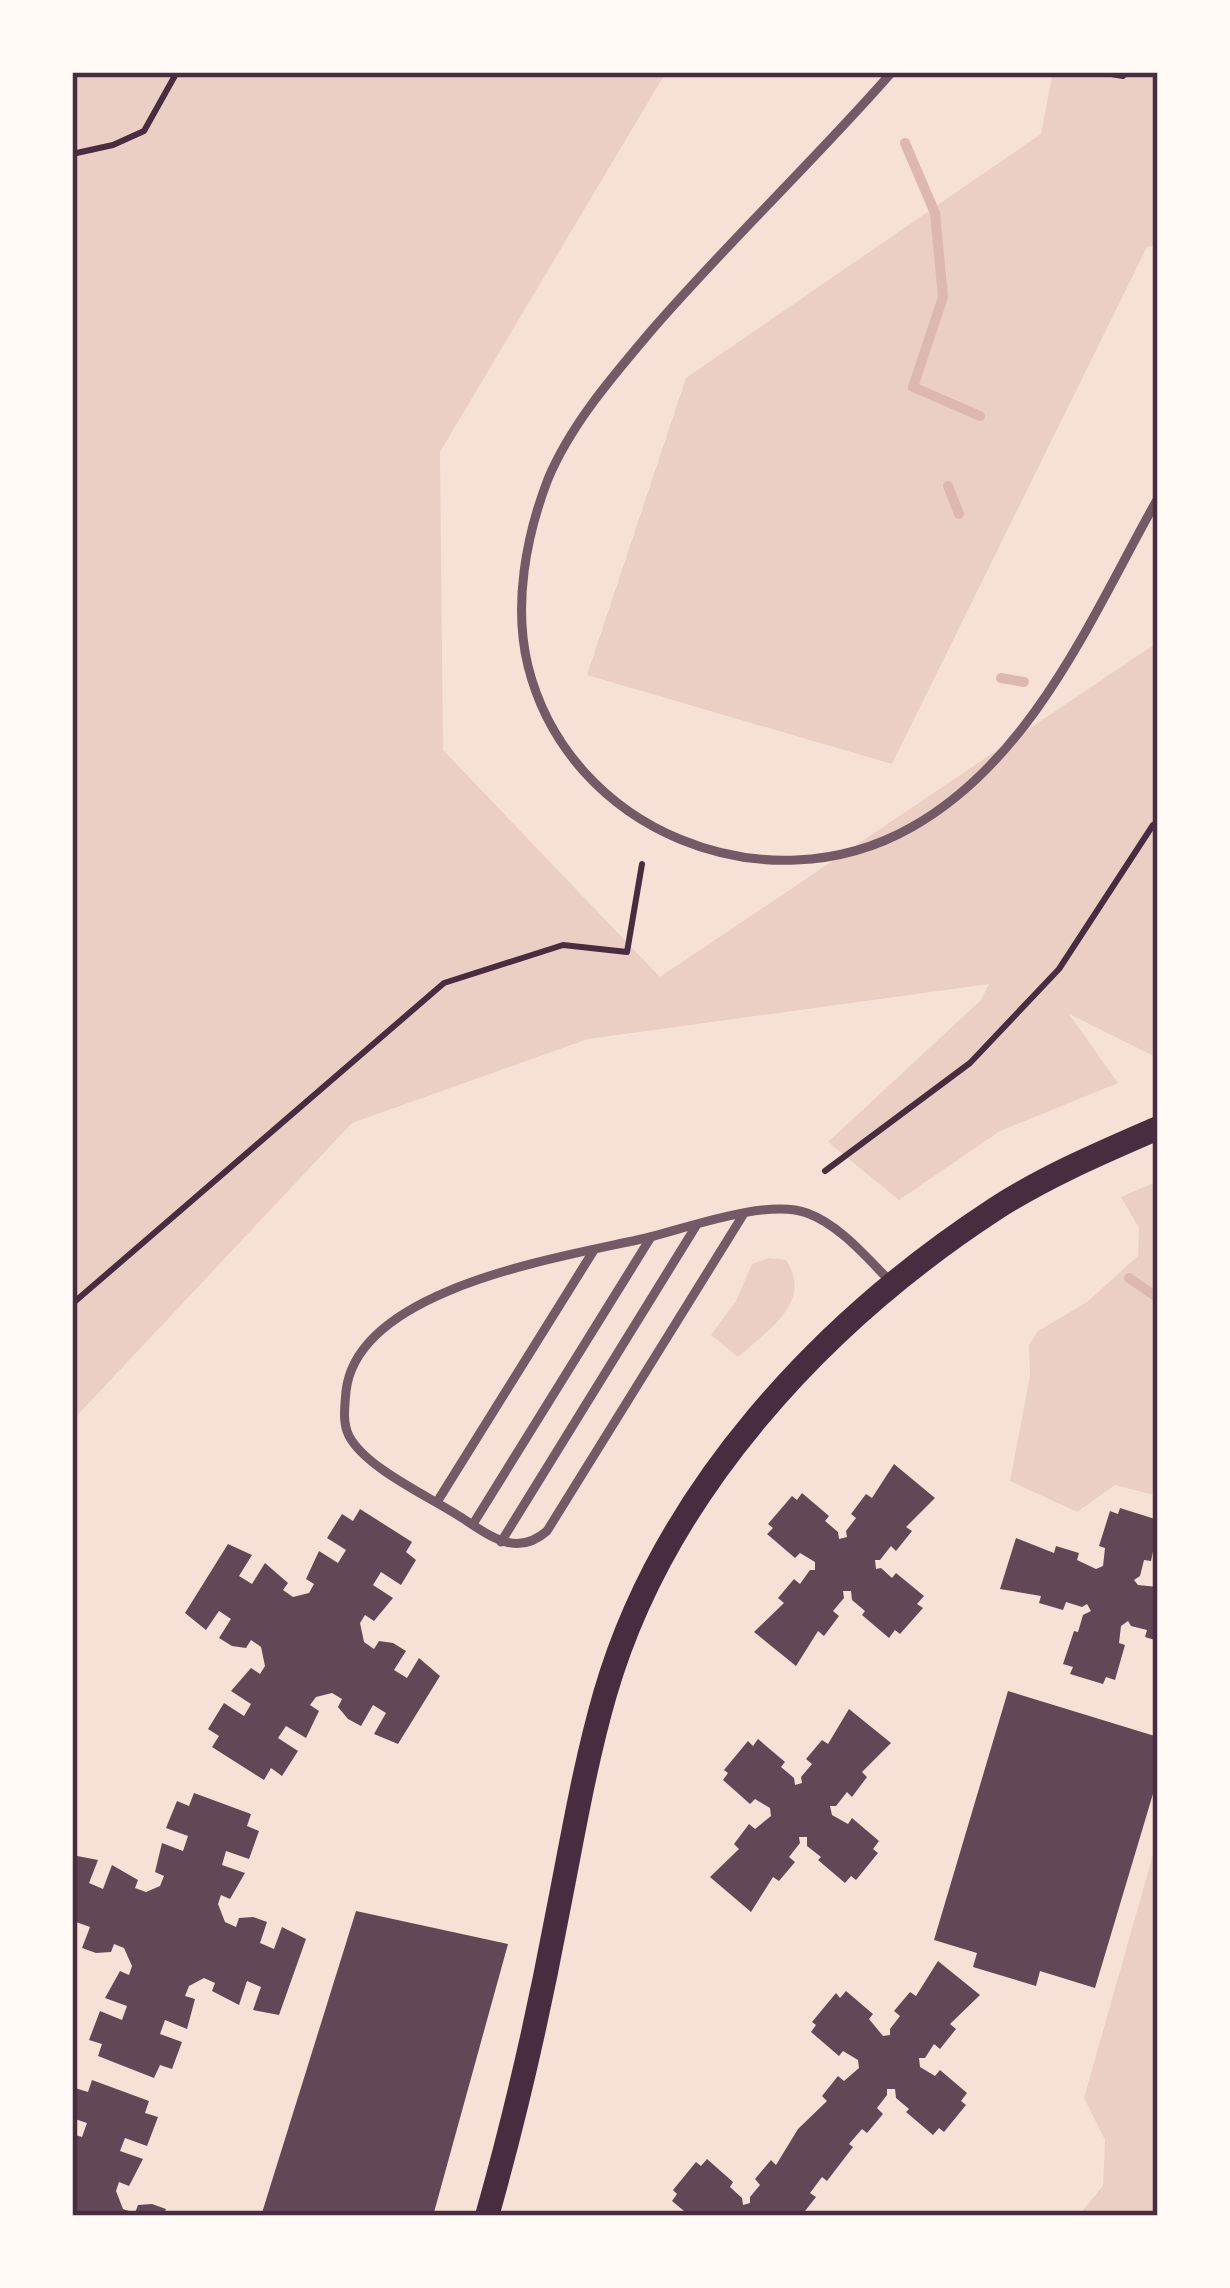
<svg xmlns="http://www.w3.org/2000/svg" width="1230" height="2288" font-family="Ubuntu,sans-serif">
<rect width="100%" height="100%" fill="#f7e1d7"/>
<g fill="#ebcfc5">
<path d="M72,72H666L440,452L443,750L660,977L1158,642V1058L1069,1014L1118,1083L1000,1131L899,1200L828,1142L981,1000L989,984L588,1039L352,1123L72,1421Z"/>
<path d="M1053,72H1158V245L1147,247L892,764L587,675L686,378L1041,134Z"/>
<path d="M1158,1181V1496L1115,1485L1077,1512L1010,1481L1030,1376L1029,1345L1038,1331L1087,1302L1138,1256L1139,1228L1121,1197Z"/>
<path d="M769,1258L786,1260C814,1302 767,1331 738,1357L711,1335L736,1301L752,1264Z"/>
<path d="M1158,1837V2216H1078L1103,2186L1105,2140L1084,2098Z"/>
</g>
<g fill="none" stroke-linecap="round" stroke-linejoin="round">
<g stroke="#dcb8b0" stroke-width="10">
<path d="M905,143L935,213L943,297L913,387L980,416"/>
<path d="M948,486L959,514"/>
<path d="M1001,678L1024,682"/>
<path d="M1129,1278L1158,1298"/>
</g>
</g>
<g fill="#644757">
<path d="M894,1464L935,1498L906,1527L912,1531L896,1551L891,1546L880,1560H875L876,1569L881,1568L892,1578L896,1573L924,1596L917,1604L923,1608L900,1634L895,1630L889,1638L862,1615L865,1611L852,1600L851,1591H843L844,1598L833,1611L839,1616L824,1636L818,1631L796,1666L754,1632L784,1603L778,1598L794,1579L800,1584L810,1570H815V1562L800,1553L795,1558L767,1534L773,1528L768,1524L792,1496L797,1500L802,1493L829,1516L825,1521L838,1532L839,1539L847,1537L846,1531L856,1518L851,1514L866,1494L872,1498Z"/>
<path d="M1120,1508L1155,1519L1153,1525L1158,1527L1151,1561L1144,1560L1140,1576L1134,1580L1138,1585L1158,1587V1641L1145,1637L1147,1630L1131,1626L1128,1621L1121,1626L1119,1643L1125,1645L1115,1680L1106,1677L1103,1684L1070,1674L1073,1667L1063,1664L1074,1631L1078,1632L1083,1615L1091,1611L1087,1604L1082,1607L1066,1602L1063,1610L1039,1603L1041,1596L1000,1589L1016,1538L1054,1553L1056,1546L1079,1553L1077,1560L1096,1569L1103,1566L1105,1548L1099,1546L1110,1511L1118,1514Z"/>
<path d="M360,1509L412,1542L406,1552L416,1560L401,1585L381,1572L373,1585L393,1598L374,1621L365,1615L360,1623L364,1642L374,1649L379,1641L393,1643L406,1651L394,1670L407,1678L419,1658L440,1676L398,1744L374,1734L386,1713L373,1705L361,1726L348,1719L338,1707L342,1699L332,1693L316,1697L310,1705L319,1711L306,1738L286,1726L278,1738L298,1751L282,1776L271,1768L264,1780L212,1747L219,1736L208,1729L224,1703L244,1716L251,1704L231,1691L251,1668L260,1674L265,1666L261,1647L251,1640L246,1648L232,1646L219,1638L231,1619L219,1611L206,1630L185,1613L228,1544L252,1555L239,1576L252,1584L265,1563L288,1583L283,1590L293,1597L309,1593L314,1584L306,1579L319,1551L338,1563L346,1550L327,1538L342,1514L353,1521Z"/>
<path d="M1008,1691L1158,1737V1777L1095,1988L1040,1971L1036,1986L973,1967L977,1953L934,1940Z"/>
<path d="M849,1709L891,1743L862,1772L867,1777L852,1797L847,1792L836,1806H830L832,1815L848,1824L852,1818L879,1841L873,1849L878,1853L856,1880L851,1876L845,1883L818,1860L821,1857L807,1846V1837H799L800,1843L789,1857L795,1862L779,1881L773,1877L751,1912L710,1877L739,1849L734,1844L749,1824L755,1829L771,1816L770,1808L755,1799L750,1804L723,1780L728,1773L724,1770L748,1741L753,1746L758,1739L785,1762L781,1767L794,1778L795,1785L802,1783L801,1777L812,1764L806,1759L822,1740L828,1744Z"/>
<path d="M194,1793L251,1814L247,1826L259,1831L249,1859L226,1851L222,1865L245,1873L230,1899L221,1895L218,1904L225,1922L236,1927L239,1918L253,1917L267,1922L260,1943L274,1949L282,1927L306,1939L279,2015L253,2010L261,1987L247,1981L239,2005L212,1991L215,1983L204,1978L189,1986L185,1996L195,1999L187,2029L165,2020L160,2034L182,2042L172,2069L160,2065L154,2078L98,2056L102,2044L89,2040L100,2011L122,2020L127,2006L105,1998L120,1971L129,1975L132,1966L124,1948L114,1944L111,1952L96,1953L82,1948L90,1927L76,1922L72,1930V1855L98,1860L89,1883L103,1889L112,1865L138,1880L135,1888L146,1892L160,1886L164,1876L155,1872L162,1843L183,1851L188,1836L166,1828L177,1801L189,1806Z"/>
<path d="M356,1911L508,1944L433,2216H261Z"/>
<path d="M938,1961L980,1995L950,2024L956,2029L940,2049L934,2044L925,2058H919L920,2067L935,2076L940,2070L967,2093L961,2101L966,2105L944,2132L939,2128L933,2135L906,2112L909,2109L896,2098L895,2089H887V2095L877,2108L883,2114L867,2133L862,2129L849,2144L853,2147L827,2181L822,2177L810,2193L816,2197L801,2216L795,2213L792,2216H690L672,2201L677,2194L673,2190L696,2162L701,2166L707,2159L733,2182L730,2187L742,2198L743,2205L750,2203V2197L760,2185L755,2179L771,2160L776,2165L798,2129L827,2101L822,2096L838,2076L844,2081L859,2068L858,2060L843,2051L839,2056L811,2032L816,2025L812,2022L836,1993L840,1998L846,1991L873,2014L869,2019L883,2036L890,2035V2029L900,2016L894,2011L910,1992L916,1996Z"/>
<path d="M92,2080L149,2101L145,2113L158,2117L147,2146L125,2138L120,2151L143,2159L129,2186L119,2182L116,2191L123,2209L135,2213L138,2205L152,2204L166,2209L163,2216H72V2134L82,2137L87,2123L72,2118V2097L75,2088L88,2092Z"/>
</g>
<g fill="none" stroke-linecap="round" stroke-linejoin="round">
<g stroke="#4a2c40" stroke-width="6">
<path d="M1100,72L1123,76L1124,72"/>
<path d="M72,154L113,145L144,131L177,72"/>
<path d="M825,1171L970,1063L1059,969L1153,825"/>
<path d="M72,1304L444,983L563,945L627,952L642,864"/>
</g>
<g stroke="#755966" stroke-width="9">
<path d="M892,72C814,161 728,242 651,331C613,376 571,424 548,479C526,536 513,605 528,666C569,831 766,910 912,827C1034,758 1092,615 1158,498"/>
<path d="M743,1215L547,1531C515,1559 488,1534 459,1516C428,1496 366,1468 349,1436C342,1422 345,1406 346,1391C358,1287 564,1257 646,1238C687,1228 768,1198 807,1213C840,1225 867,1258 891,1282"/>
<path d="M437,1502L594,1250"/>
<path d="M473,1524L651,1237"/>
<path d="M501,1542L696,1226"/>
</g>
<path stroke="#4a2c40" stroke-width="24" d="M487,2216C515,2117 538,2017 557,1916C572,1841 584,1767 605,1694C664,1491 822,1322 995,1209C1046,1176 1103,1152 1158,1128"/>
</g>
<rect width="1230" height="2288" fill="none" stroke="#fffaf5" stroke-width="150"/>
<rect x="75" y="75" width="1080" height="2138" fill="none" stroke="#4a2c40" stroke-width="4.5"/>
</svg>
